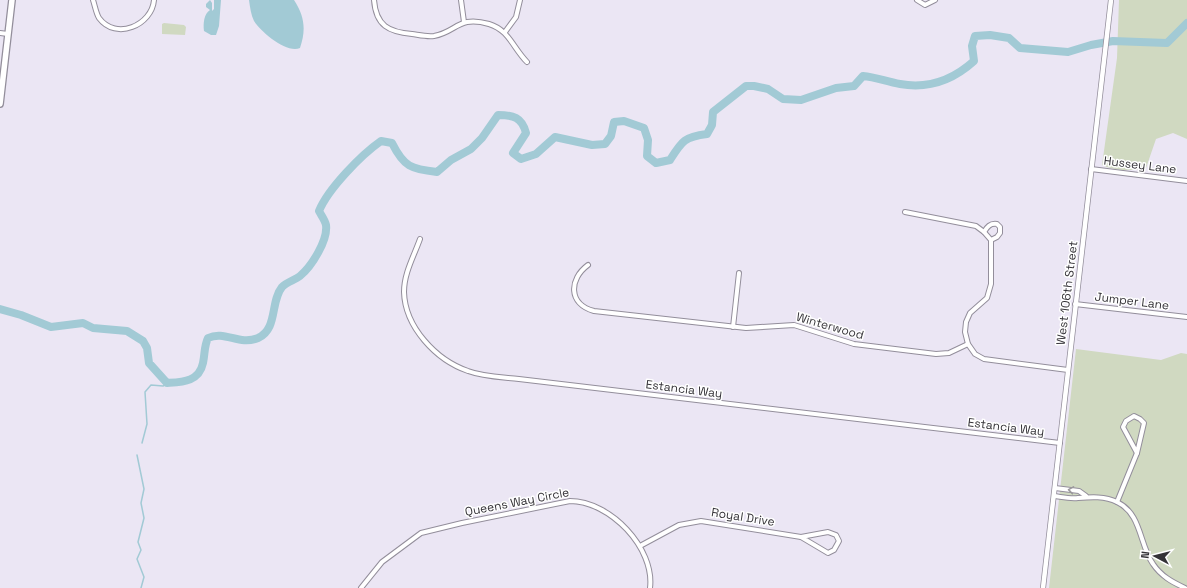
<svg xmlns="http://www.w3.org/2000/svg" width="1187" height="588" font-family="'Space Grotesk',sans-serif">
<rect width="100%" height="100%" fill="#ebe6f4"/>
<g fill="#d0d9c1">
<path d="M1119,0H1187V139L1173,133L1156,139L1146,168C1133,171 1114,171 1102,165L1117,58Z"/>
<path d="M164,23L184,25L186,27L185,35L162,34V24Z"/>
<path d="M1076,349L1161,360L1181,353L1187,354V588H1049Z"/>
</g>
<g fill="#a2cad5">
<path d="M210,0L212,3V11L214,9V0H221L219,26L216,35H211L204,31C203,23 204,14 210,10L206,7V4Z"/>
<path d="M249,0H294C305,17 306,30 300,48C287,54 261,32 254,21C251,15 250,7 249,0Z"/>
</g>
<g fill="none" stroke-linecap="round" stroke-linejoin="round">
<g stroke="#a2cad5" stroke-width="1.5">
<path d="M142,443L147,424L145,392L151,385L163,386L169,383"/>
<path d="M137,455L144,489L141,503L144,518L138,542L141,550L137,559L144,577L141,588"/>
</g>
<path stroke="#a2cad5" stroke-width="8" d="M0,309L21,315L51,327L83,323L93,328L127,331L143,341L147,348L149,363L167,383C182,382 199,382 203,363C205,354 204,346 208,338C225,330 239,346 258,338C278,329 270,302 282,287C287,282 295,280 300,276C312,266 328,240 326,225C325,220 321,215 319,211C328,189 361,155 381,141L392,143C404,167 411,169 437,172L451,160L471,149L482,138L498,115C513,115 522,117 526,133L513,153L521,159L536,154L555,137L592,145L605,144L611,136L614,122L624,121L644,128L648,140L647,156L656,163L670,160C682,141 684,137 707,134L712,125L713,112L746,86H754L768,89L783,99L801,100L836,88L854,86L863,76C876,77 887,82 900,84C928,89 953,80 974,61L972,46L975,36L990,35L1009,38L1020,48L1068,52L1091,45L1113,41L1167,43L1187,23"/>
<defs>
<g id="minor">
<path d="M93,0C95,6 96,13 99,18C116,41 152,25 154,0"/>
<path d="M374,0C376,26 389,32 412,34C419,35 427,37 434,36C457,32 458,15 489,24C509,30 513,48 527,62"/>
<path d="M461,0L464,22"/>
<path d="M917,0L925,5L935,0"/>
<path d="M505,32L516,17L520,0"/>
<path d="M0,33L8,34"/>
<path d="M1091,169L1187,181"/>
<path d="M905,212L976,226L984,232L991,240V284L987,298L970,313L966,322L965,332L968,344L975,354L984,359L1068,370"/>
<path d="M984,232C987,227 990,223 997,224L1000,227V233L997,237L991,240"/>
<path d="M420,239C414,256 404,273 404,292C405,327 436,360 468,371C484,377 502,377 519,379L1060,443"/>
<path d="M588,265C569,279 568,304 594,311L746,328L794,325L854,344L936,354L949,353L968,344"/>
<path d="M1075,304L1187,317"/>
<path d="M733,327L739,273"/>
<path d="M1134,416L1140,419L1144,423L1137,453L1123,427L1126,421Z"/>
<path d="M1055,488L1079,491L1086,496"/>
<path d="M1054,496C1062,497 1070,499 1078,498C1091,497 1105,496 1117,502C1142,514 1139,544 1153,564C1161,576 1172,582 1185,588"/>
<path d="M1117,502L1137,453"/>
<path d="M828,532L836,535L839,541L834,550L828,553L801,537Z"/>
<path d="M640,546L679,525L701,521L801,537"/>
<path d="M361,588L382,562L421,533L462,523L570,501C610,501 655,548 650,588"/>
</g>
<path id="tertiary" d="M1043,588L1111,0"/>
<path id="secondary" d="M0,104L12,0"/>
</defs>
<use href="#minor" stroke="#938e9b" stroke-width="6"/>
<use href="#tertiary" stroke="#938e9b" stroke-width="6"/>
<use href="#secondary" stroke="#938e9b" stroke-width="8"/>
<use href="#minor" stroke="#fff" stroke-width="4"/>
<use href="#tertiary" stroke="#fff" stroke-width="4.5"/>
<use href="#secondary" stroke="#fff" stroke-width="5.5"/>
</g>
<defs><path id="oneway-chevron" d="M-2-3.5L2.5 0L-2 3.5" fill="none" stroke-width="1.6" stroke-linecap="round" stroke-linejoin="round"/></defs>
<use stroke="#9a989b" href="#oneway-chevron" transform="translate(1071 490) rotate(-171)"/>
<g text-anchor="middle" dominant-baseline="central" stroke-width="3" stroke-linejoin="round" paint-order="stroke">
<g font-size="12" fill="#343237" stroke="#fff">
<text transform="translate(1140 165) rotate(7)">Hussey Lane</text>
<text transform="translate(1067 293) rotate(-83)">West 106th Street</text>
<text transform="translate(1132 301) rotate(7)">Jumper Lane</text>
<text transform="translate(830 326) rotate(16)">Winterwood</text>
<text transform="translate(684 389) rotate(7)">Estancia Way</text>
<text transform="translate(1006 427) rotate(7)">Estancia Way</text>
<text transform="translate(517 502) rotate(-11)">Queens Way Circle</text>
<text transform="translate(743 517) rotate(9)">Royal Drive</text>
</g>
</g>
<g transform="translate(1155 556) rotate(277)" stroke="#ffffff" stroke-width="3" paint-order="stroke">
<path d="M0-3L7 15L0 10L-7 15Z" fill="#343237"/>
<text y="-6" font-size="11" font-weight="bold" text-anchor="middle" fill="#343237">N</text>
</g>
</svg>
